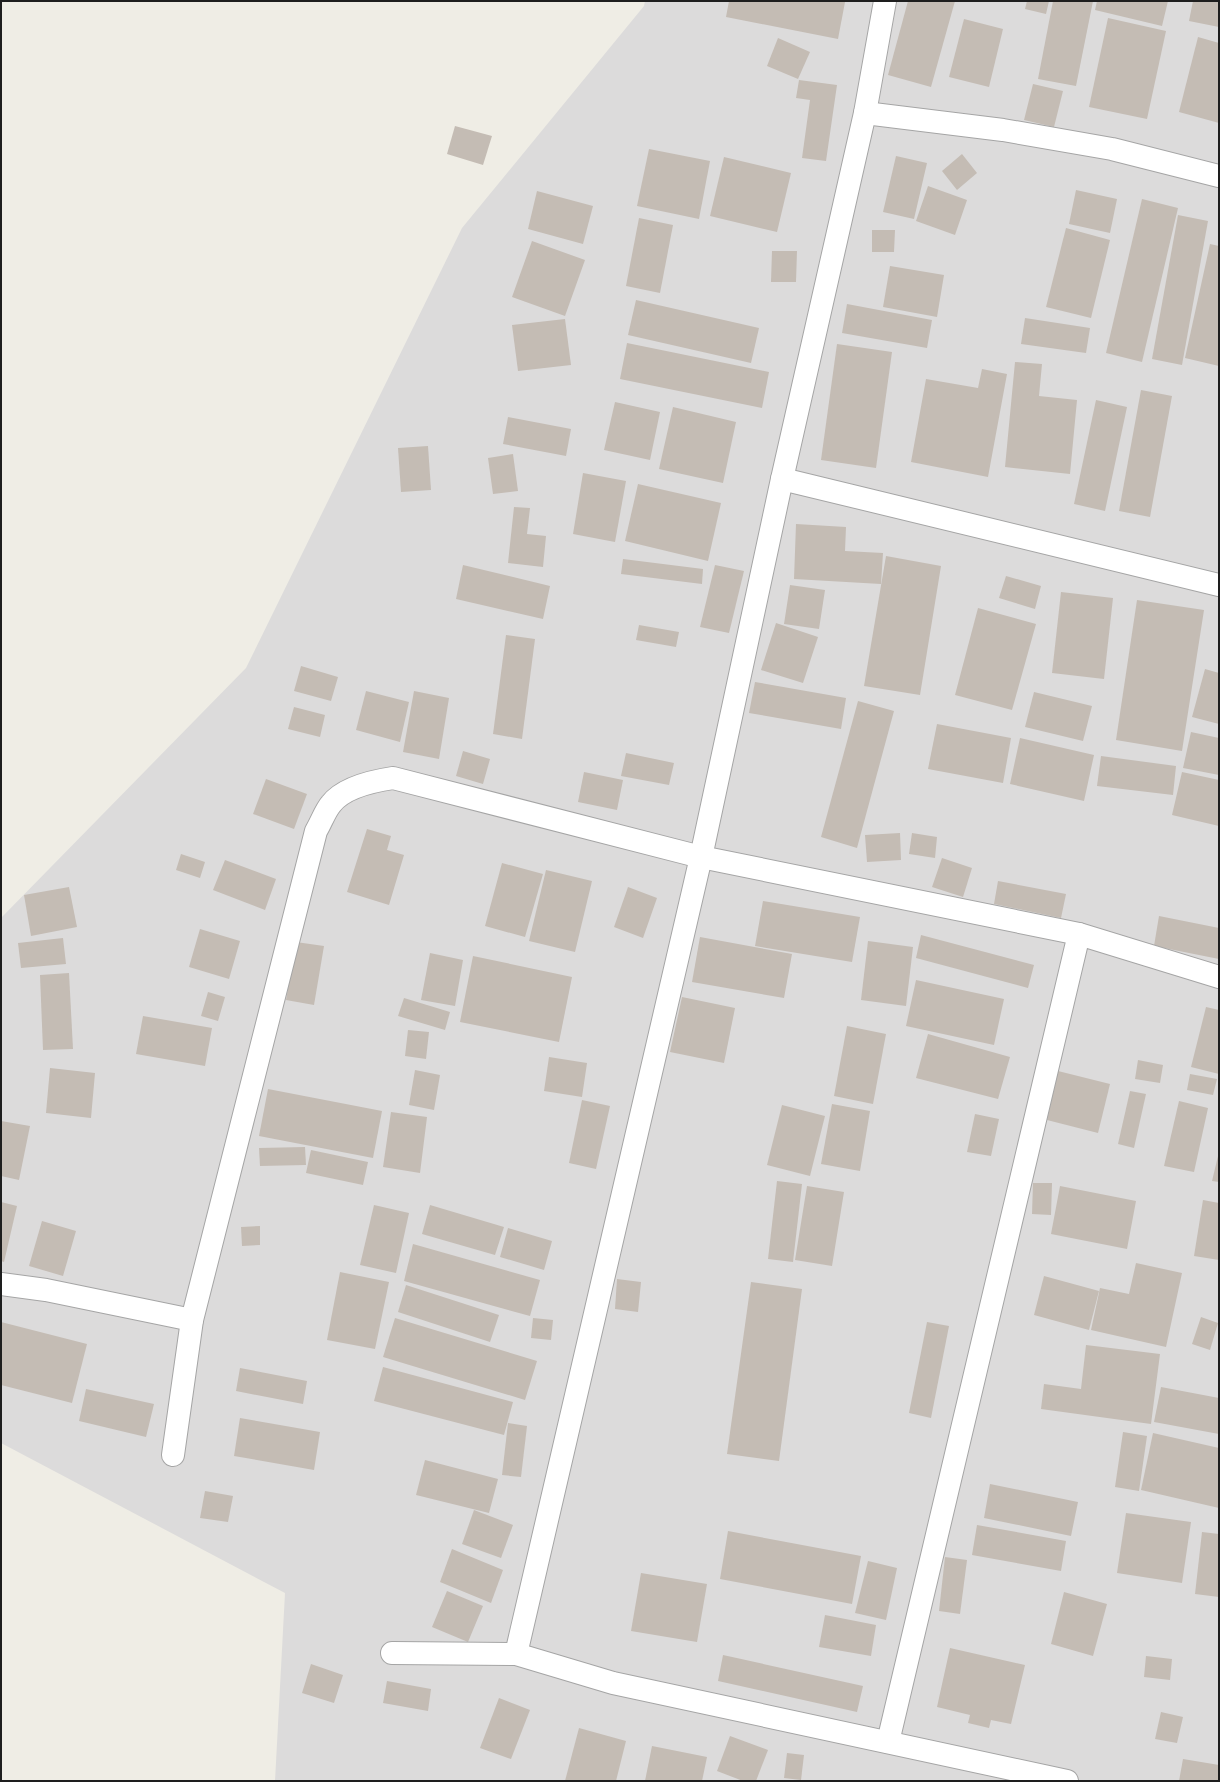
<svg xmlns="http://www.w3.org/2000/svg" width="1220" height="1782" font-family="Quicksand,sans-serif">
<rect width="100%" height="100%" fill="#efede5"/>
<path fill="#dcdbdb" d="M645,1H1219V1781H275L285,1593L1,1443V918L246,668L462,228L644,6Z"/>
<g fill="#c4bcb4">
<path d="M729,1H841L845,2L838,39L726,17Z"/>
<path d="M908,1H955L931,87L888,75Z"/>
<path d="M1027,1H1049L1046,14L1025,9Z"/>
<path d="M1053,1H1093L1076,86L1038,79Z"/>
<path d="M1097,1H1168L1162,26L1095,10Z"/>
<path d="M1193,1H1219V27L1189,21Z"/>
<path d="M1108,18L1166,31L1147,119L1089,107Z"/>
<path d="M964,19L1003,29L989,87L949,77Z"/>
<path d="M1198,37L1219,43V123L1179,112Z"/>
<path d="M778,38L810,52L798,79L767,66Z"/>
<path d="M799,80L837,85L826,161L802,158L810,100L796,98Z"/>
<path d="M1033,84L1063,91L1054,127L1024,120Z"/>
<path d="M455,126L492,136L483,165L447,154Z"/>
<path d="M649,149L710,161L699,219L637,206Z"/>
<path d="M962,154L977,173L957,190L942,171Z"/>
<path d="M896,156L927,163L914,219L883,212Z"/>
<path d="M724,157L791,173L777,232L710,216Z"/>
<path d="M928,186L967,200L955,235L916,221Z"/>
<path d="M1076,190L1117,199L1110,233L1069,224Z"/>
<path d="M537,191L593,206L583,244L528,229Z"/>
<path d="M1142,199L1178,208L1142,362L1106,353Z"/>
<path d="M1178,215L1208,221L1182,365L1152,359Z"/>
<path d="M639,218L673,225L660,293L626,286Z"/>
<path d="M1066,228L1110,240L1091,318L1046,307Z"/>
<path d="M872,230H895L894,252H872Z"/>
<path d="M532,241L585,260L565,316L512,297Z"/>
<path d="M1210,244L1219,246V366L1185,358Z"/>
<path d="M772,251H797L796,282H771Z"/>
<path d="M890,266L944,275L937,317L883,307Z"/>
<path d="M636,300L759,328L751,363L628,335Z"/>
<path d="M847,304L932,320L927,348L842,333Z"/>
<path d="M1025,318L1090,328L1086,353L1021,344Z"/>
<path d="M565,319L571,365L518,371L512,325Z"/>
<path d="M627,343L769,372L762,408L620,379Z"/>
<path d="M837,344L892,352L876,468L821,460Z"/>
<path d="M1015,362L1042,364L1039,396L1077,400L1070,474L1005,467Z"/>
<path d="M982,369L1007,374L988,477L911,462L926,379L978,388Z"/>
<path d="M1141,390L1172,396L1150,517L1119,511Z"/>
<path d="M1096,400L1127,407L1105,511L1074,504Z"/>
<path d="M615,402L660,412L650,460L604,450Z"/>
<path d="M673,407L736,422L723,483L659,469Z"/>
<path d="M508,417L571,429L566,456L503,444Z"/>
<path d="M428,446L431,490L401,492L398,448Z"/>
<path d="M513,454L518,491L493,494L488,458Z"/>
<path d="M583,473L626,481L615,542L573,534Z"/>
<path d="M638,484L721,503L708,561L625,541Z"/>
<path d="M514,507L530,508L527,534L546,536L543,567L508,563Z"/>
<path d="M796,524L846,527L845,551L883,553L881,584L794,579Z"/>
<path d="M886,556L941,566L920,695L864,686Z"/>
<path d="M623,559L703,569L702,584L621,574Z"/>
<path d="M463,565L550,586L543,619L456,599Z"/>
<path d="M715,565L744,571L729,633L700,627Z"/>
<path d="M1006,576L1041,586L1035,609L999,598Z"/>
<path d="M790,585L825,590L819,629L784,624Z"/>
<path d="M1061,592L1113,598L1104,679L1052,673Z"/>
<path d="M1137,600L1204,610L1182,751L1116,740Z"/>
<path d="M978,608L1036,624L1012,710L955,695Z"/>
<path d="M776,623L818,637L803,683L761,670Z"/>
<path d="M639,625L679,632L676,647L636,640Z"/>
<path d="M506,635L535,639L522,739L493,734Z"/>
<path d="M301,666L338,677L331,701L294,691Z"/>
<path d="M1205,669L1219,673V724L1192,717Z"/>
<path d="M755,682L846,698L841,729L749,713Z"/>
<path d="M366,691L409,702L400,742L356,730Z"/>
<path d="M414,691L449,698L439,759L403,752Z"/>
<path d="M1034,692L1092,706L1083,741L1025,727Z"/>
<path d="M858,701L894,711L857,848L821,837Z"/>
<path d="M294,707L325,715L320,737L288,729Z"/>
<path d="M937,724L1011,738L1003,783L928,769Z"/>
<path d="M1191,732L1219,738V775L1183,768Z"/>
<path d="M1020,738L1094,755L1084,801L1010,784Z"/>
<path d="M463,751L490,759L483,784L456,776Z"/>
<path d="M626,753L674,763L669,785L621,776Z"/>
<path d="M1101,756L1176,766L1173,795L1097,786Z"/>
<path d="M584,772L623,780L617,810L578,802Z"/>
<path d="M1182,772L1219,780V826L1172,815Z"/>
<path d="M266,779L307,794L294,829L253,814Z"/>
<path d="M367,829L391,836L387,850L404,855L389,905L347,892Z"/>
<path d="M900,833L901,860L867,862L865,835Z"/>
<path d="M912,833L937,837L935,858L909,854Z"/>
<path d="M181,854L205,862L200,878L176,870Z"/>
<path d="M942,858L972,868L963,897L932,887Z"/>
<path d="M225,860L276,879L265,910L213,890Z"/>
<path d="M502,863L543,874L525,937L485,926Z"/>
<path d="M546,870L592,881L575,952L529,941Z"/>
<path d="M998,881L1066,894L1061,918L994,904Z"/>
<path d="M69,887L77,927L31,936L24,895Z"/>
<path d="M628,887L657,898L643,938L614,927Z"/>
<path d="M763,901L860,917L852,962L755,946Z"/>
<path d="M1159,916L1219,928V959L1154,946Z"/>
<path d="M200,929L240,941L229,979L189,967Z"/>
<path d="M921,935L1034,965L1028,988L916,958Z"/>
<path d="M700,937L792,954L784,998L692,982Z"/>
<path d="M63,938L66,964L21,968L18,943Z"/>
<path d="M868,941L913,947L906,1006L861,1000Z"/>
<path d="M296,942L324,946L314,1005L286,1000Z"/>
<path d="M430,953L463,960L455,1006L421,1000Z"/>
<path d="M473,956L572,977L559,1042L460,1022Z"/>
<path d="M69,973L73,1049L43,1050L40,975Z"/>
<path d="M916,980L1004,999L994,1045L906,1026Z"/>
<path d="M208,992L225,997L218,1021L201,1016Z"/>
<path d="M682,997L735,1008L724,1063L670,1052Z"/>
<path d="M404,998L450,1012L445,1030L398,1016Z"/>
<path d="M1206,1007L1219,1010V1074L1191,1067Z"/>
<path d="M143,1016L212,1028L205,1066L136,1054Z"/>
<path d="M847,1026L886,1034L873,1104L834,1096Z"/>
<path d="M408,1030L429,1032L426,1059L405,1056Z"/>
<path d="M928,1034L1010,1057L998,1099L916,1078Z"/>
<path d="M549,1057L587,1063L582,1097L544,1091Z"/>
<path d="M1138,1060L1163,1065L1160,1083L1135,1079Z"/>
<path d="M50,1068L95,1073L91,1118L46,1113Z"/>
<path d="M415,1070L440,1075L434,1110L409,1105Z"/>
<path d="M1058,1071L1110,1084L1098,1133L1047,1120Z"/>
<path d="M1190,1074L1217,1079L1213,1095L1187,1090Z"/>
<path d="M268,1089L382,1111L373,1158L259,1136Z"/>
<path d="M1130,1091L1146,1094L1134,1148L1118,1144Z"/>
<path d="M582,1100L610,1106L596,1169L569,1163Z"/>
<path d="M1179,1101L1208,1108L1194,1172L1164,1166Z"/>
<path d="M832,1104L870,1111L860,1171L821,1164Z"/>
<path d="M782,1105L825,1116L810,1176L767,1165Z"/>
<path d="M391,1112L427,1117L420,1173L383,1167Z"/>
<path d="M975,1114L999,1119L991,1156L967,1152Z"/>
<path d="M1,1121L30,1126L19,1180L1,1176Z"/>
<path d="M305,1147L306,1165L260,1166L259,1148Z"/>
<path d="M311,1150L368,1162L363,1185L306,1173Z"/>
<path d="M1219,1152V1182L1212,1181Z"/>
<path d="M777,1181L802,1184L793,1262L768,1259Z"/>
<path d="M1033,1183H1052L1051,1215L1032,1214Z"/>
<path d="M807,1186L844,1192L832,1266L795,1260Z"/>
<path d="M1060,1186L1136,1201L1127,1249L1051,1234Z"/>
<path d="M1203,1200L1219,1203V1260L1194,1256Z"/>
<path d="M1,1202L17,1206L4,1262L1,1261Z"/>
<path d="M374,1205L409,1213L396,1273L360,1265Z"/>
<path d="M430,1205L504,1227L495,1255L422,1234Z"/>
<path d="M42,1221L76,1231L63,1276L29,1266Z"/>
<path d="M260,1226V1245L242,1246L241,1227Z"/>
<path d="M508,1228L552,1241L544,1270L500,1257Z"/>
<path d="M413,1244L540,1280L530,1316L404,1281Z"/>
<path d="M1136,1263L1182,1273L1166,1347L1091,1330L1100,1288L1129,1294Z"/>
<path d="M340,1272L389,1282L375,1349L327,1340Z"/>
<path d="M1044,1276L1099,1291L1089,1330L1034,1315Z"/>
<path d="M617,1279L641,1282L638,1312L615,1309Z"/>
<path d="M751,1282L802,1289L779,1461L727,1454Z"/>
<path d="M406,1285L499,1315L490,1342L398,1312Z"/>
<path d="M1201,1317L1218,1323L1210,1350L1192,1344Z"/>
<path d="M395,1318L537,1361L525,1400L383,1357Z"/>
<path d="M533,1318L553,1320L551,1340L531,1338Z"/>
<path d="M1,1322L87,1344L72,1403L1,1385Z"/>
<path d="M927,1322L949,1326L931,1418L909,1413Z"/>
<path d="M1086,1345L1160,1354L1151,1424L1041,1409L1044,1384L1081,1389Z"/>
<path d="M383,1367L513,1402L504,1435L374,1401Z"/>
<path d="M240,1368L307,1381L303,1404L236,1391Z"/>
<path d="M1161,1387L1219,1398V1434L1154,1422Z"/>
<path d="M86,1389L154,1404L146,1437L79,1421Z"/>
<path d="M240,1418L320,1432L314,1470L234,1456Z"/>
<path d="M508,1423L527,1426L521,1477L502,1475Z"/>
<path d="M1123,1432L1147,1436L1139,1491L1115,1487Z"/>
<path d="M1153,1433L1219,1448V1508L1141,1490Z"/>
<path d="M425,1460L498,1479L489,1513L416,1495Z"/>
<path d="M990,1484L1078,1502L1071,1536L984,1518Z"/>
<path d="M205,1491L233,1496L228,1522L200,1518Z"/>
<path d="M474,1510L513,1525L501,1558L462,1544Z"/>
<path d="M1126,1513L1191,1522L1182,1583L1117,1573Z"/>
<path d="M977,1525L1066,1541L1061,1571L972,1555Z"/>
<path d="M728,1531L861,1556L852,1604L720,1579Z"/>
<path d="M1202,1532L1219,1534V1597L1195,1594Z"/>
<path d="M452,1549L503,1570L491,1603L440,1582Z"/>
<path d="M945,1557L967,1560L960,1614L939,1611Z"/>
<path d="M868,1561L897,1568L886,1620L855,1613Z"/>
<path d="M641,1573L707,1584L697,1642L631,1631Z"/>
<path d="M447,1591L483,1606L468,1642L432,1627Z"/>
<path d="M1064,1592L1107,1604L1093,1656L1051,1644Z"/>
<path d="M825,1615L876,1625L871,1656L819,1647Z"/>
<path d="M950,1648L1025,1665L1011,1724L991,1720L989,1728L968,1723L970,1715L937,1707Z"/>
<path d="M723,1655L863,1686L857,1712L718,1681Z"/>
<path d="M1146,1656L1172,1659L1170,1680L1144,1677Z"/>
<path d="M311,1664L343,1675L334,1703L302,1693Z"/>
<path d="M387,1681L431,1689L428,1711L383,1703Z"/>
<path d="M499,1698L530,1710L511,1759L480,1748Z"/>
<path d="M1161,1712L1183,1717L1177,1743L1155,1739Z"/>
<path d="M579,1728L626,1741L616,1781H565Z"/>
<path d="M730,1736L768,1750L756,1781H743L717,1771Z"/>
<path d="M652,1746L707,1757L702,1781H645Z"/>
<path d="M787,1753L804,1755L801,1780L784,1778Z"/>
<path d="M1183,1759L1219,1765V1781H1179Z"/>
</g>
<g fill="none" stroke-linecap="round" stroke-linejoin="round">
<defs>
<g id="street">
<path d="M865,113L1003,130L1112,149L1219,176"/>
<path d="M782,479L1219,585"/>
<path d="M1,1284L46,1290L192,1320"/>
<path d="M173,1455L192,1320L316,831C321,823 325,811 331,804C344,787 373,781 393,778L701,857L1079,934"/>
<path d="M392,1653L516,1654L613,1683L1067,1781"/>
<path d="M516,1654L701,857L782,479L865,113L885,1"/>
<path d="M888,1742L1079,934L1219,977"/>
</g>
</defs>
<use href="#street" stroke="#a5a5a5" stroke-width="24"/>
<use href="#street" stroke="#fff" stroke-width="22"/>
</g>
<rect width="1220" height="1782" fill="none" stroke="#1e1e1e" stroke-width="4"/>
</svg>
